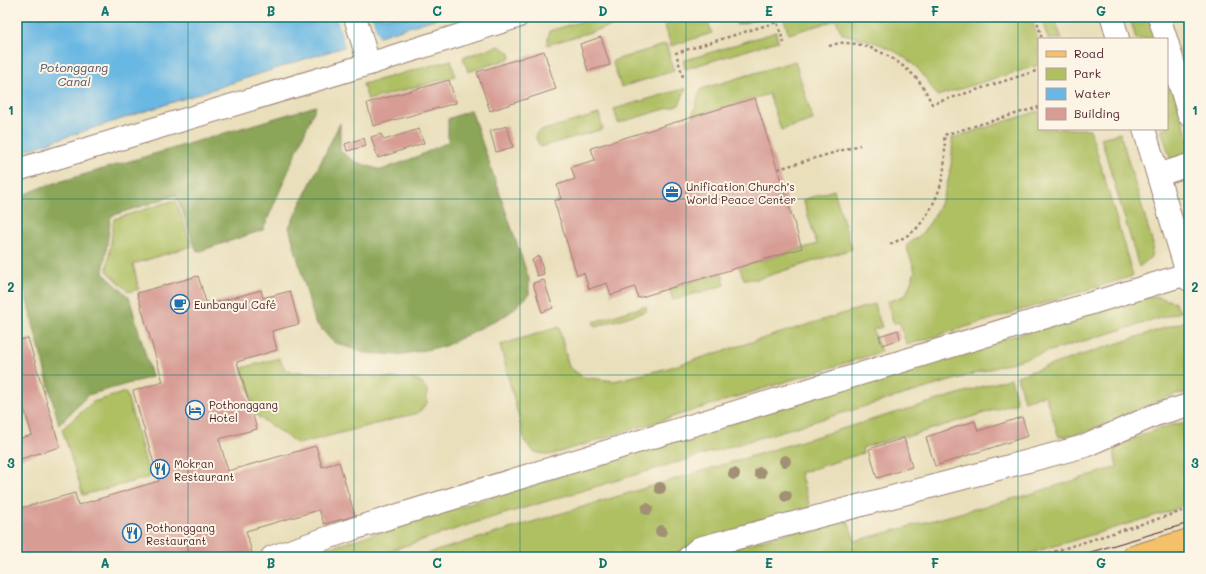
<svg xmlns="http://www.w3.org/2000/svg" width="1206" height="574" font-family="Mali,sans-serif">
<rect width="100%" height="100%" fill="#fcf5e5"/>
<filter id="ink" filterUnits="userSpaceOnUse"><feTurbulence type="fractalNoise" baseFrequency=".025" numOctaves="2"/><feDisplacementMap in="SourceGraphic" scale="8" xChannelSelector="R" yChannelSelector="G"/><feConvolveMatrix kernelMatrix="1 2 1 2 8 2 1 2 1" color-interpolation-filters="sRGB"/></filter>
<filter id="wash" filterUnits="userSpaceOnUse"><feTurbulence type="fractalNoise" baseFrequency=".012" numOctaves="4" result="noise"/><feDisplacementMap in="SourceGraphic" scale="16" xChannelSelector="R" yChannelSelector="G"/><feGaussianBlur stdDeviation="0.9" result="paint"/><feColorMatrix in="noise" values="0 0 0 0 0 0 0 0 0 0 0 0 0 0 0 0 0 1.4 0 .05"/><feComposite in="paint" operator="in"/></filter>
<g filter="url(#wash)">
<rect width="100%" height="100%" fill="#e9dfbb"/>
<g fill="#afc063" stroke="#7c7047">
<path d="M597,17H627L628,21L547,45L549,31Z"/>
<path d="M671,17H727L708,22L712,33L671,46L663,19Z"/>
<path d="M735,17H764L737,25Z"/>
<path d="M783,17H1031L1039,44V65L937,96C933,89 928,82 923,75C904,50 872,40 842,34L836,20L789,34Z"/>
<path d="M1041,17H1054L1062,39H1048Z"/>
<path d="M1130,17H1152L1159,39H1136Z"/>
<path d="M776,32L778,41L685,69L683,61Z"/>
<path d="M666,44L674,71L621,87L612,61Z"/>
<path d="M499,46L510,53L511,58L468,72L463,57Z"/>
<path d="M451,60L455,76L368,100L363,84Z"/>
<path d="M795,61L813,120L781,130L769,94L692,117L701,89Z"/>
<path d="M1167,68L1189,142V158L1176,161L1170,158L1161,129H1167Z"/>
<path d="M686,88L679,105L618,123L614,109Z"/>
<path d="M1039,111V129H1090L1133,276L907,345L899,322L894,324L887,302L906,295L915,271L906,246C911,241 919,237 923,232C944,206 954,171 952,138Z"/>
<path d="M599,114L603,129L540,147L536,138V134L540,131Z"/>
<path d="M1120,133L1153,244L1151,257L1139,267L1101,138Z"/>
<path d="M834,190L852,249L758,279H744L739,267L817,244L803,200Z"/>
<path d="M175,200L192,246L133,264L139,289L129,292L107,271L114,219Z"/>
<path d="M722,273L725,285L673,300L669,289Z"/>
<path d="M1159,297L1174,302L1181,312L474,523L371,557H301L379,532L1137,298Z"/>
<path d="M874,304L882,327L873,330L881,352L550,455L534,452L525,442L500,345L559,327L569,367L583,377L614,381L668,368Z"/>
<path d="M646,306L647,311L595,327L593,322Z"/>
<path d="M1186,321L1189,330V394H1176C1138,407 1098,433 1059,437L1045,395L1024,401L1017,376Z"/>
<path d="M279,358L286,371L419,380L427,390V403L418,413L298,444L257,416L242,368Z"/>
<path d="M1011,378L1017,403L906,437L905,435L862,448L863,453L800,473L812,513L681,551L674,556L643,553L621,557H416Z"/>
<path d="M126,392L150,477L83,495L62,429L93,402Z"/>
<path d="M1189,422V497L1184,504L1174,510L1018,557H709L710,555L846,516L855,541L1027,495L1117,467L1113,448C1137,437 1163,425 1189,422Z"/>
</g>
<g fill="#8ba659" stroke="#6a6242">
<path d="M316,106L263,230L197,252L176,195L111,216L103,273L129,297L152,377L88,395L59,425L17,262V198L42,187Z"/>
<path d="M471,110L529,279V295L508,314L445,346L399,355L364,353L333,342L315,322L289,227L340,123V151L356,162L381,170L414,158L448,142V119Z"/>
</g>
<path fill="#69b7e3" stroke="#5a6b87" d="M17,17H441L302,60L17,153Z"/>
<path fill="#e9dfbb" d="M336,17H372L379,38L346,48Z"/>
<g id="blocks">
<g fill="#d79d95">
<path d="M601,37L610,65L588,71L580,44Z"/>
<path d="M544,51L556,89L490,111L477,72Z"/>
<path d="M449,80L456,103L373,126L367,103Z"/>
<path d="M755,98L802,248L638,298L635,287L611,295L607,283L589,289L584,273L577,275L554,201L561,199L557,185L575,179L571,167L595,160L591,148Z"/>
<path d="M507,126L513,147L496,152L490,131Z"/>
<path d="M419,129L424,143L378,158L371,137L381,134L384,140Z"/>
<path d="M364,138L366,146L347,151L345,144Z"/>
<path d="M539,256L544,274L537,276L532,260Z"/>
<path d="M198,276L207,305L261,290L263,298L290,291L299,324L272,331L277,350L237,362L257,429L219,439L228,471L316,446L322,467L339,462L355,516L324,524L319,510L246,531L252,553L238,557H183L182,552L166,557H17V509L75,493L78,505L159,481L133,391L163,382L137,293Z"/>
<path d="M544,280L553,308L542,312L533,283Z"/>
<path d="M898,330L900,339L882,345L879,336Z"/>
<path d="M28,338L60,447L17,460V439L32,435L17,384V341Z"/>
<path d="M1022,417L1028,436L935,466L926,437L975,421L978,431Z"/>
<path d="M904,438L912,467L877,478L869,449Z"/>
</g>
</g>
</g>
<g filter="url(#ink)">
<use href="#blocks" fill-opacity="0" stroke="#9a7f73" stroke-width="1"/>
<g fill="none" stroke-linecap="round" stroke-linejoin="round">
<defs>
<g id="minor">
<path d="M355,17L369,64"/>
<path d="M1112,17L1118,39"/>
<path d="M1159,17L1166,39"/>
<path d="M1167,42L1189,115"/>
<path d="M1144,129L1189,280"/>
<path d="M17,170L369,64L517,17"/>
<path d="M1158,175L1189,165"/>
<path d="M272,557L356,528L1187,274"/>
<path d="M689,557L699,548L1085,446L1155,415L1189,405"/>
</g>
<path id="major" d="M1132,557L1189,540"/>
</defs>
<use href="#minor" stroke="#9a7f73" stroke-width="24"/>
<use href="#major" stroke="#9a7f73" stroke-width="24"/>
<g stroke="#9a7f73" stroke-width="2.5" stroke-dasharray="3 3" stroke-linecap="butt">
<path d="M1036,17L1042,39"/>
<path d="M829,46C834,45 839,42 844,43C871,43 900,60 918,80C924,87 928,96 932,104L1039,70"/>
<path d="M683,77L676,53L777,22L785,46"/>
<path d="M778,169L860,145"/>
<path d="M890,244C900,240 908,236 916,229C920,225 923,220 926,216C943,190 947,166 944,135L1039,107"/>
<path d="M1037,557L1189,509"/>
</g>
<use href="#minor" stroke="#fff" stroke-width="22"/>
<use href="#major" stroke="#f4c16a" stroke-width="22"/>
<path stroke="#4a1f2b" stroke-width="1" d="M1074,557L1189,523"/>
</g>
<g fill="#a29075">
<circle cx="785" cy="461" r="6"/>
<circle cx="760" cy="473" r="6"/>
<circle cx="734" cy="474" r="6"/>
<circle cx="660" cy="488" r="6"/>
<circle cx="786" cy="496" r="6"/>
<circle cx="647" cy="509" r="6"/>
<circle cx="661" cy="531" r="6"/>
</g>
</g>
<path fill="none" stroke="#0f766e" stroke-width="1" stroke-opacity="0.55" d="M188,17V557M354,17V557M520,17V557M686,17V557M852,17V557M1018,17V557M17,199H1189M17,375H1189"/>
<defs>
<symbol id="office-ring" viewBox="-11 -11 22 22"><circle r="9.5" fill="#fcf5e5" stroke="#1f6fb2" stroke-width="1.5"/><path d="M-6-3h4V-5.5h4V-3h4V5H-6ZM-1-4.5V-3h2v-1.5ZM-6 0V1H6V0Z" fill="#1f6fb2"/></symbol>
<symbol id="cafe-ring" viewBox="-11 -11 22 22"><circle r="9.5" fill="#fcf5e5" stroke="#1f6fb2" stroke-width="1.5"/><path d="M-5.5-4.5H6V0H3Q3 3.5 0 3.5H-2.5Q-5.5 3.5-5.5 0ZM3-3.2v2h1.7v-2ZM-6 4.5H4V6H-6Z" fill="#1f6fb2"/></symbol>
<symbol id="hotel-ring" viewBox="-11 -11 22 22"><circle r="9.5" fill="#fcf5e5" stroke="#1f6fb2" stroke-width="1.5"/><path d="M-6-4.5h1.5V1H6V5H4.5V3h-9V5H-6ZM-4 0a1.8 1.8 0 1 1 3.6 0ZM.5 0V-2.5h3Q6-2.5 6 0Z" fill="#1f6fb2"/></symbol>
<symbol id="restaurant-ring" viewBox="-11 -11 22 22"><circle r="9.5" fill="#fcf5e5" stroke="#1f6fb2" stroke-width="1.5"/><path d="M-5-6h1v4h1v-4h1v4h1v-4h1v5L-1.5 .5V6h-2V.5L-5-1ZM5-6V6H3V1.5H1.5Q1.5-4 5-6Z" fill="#1f6fb2"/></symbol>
</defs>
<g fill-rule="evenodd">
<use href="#office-ring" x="661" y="181" width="22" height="22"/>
<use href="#cafe-ring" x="169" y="293" width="22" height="22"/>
<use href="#hotel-ring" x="184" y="399" width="22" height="22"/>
<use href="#restaurant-ring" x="149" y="458" width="22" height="22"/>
<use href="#restaurant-ring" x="121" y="522" width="22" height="22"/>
</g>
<g text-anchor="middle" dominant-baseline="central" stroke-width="4" stroke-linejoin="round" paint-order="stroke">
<g font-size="11" fill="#4a1f2b" stroke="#fcf5e5" text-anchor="start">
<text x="686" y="186">Unification Church’s<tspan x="686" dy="13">World Peace Center</tspan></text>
<text x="194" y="304">Eunbangul Café</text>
<text x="209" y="404">Pothonggang<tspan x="209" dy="13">Hotel</tspan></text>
<text x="174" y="463">Mokran<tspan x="174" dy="13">Restaurant</tspan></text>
<text x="146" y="527">Pothonggang<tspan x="146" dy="13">Restaurant</tspan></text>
</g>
<g font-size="12" font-style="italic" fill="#55546b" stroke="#fcf5e5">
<text x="74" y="67">Potonggang<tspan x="74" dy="14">Canal</tspan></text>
</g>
</g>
<rect width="1206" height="574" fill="none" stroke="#fcf5e5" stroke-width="44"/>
<rect x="1038" y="38" width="130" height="92" fill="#fcf5e5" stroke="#b59f9b"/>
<rect x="1046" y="51" width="20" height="6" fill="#f4c16a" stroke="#b59f9b"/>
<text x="1074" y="58" font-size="12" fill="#4a1f2b">Road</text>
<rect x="1046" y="68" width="20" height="12" fill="#afc063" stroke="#b59f9b"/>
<text x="1074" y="78" font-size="12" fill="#4a1f2b">Park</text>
<rect x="1046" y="88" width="20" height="12" fill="#69b7e3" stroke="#b59f9b"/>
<text x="1074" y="98" font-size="12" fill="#4a1f2b">Water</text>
<rect x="1046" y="108" width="20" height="12" fill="#d79d95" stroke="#b59f9b"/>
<text x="1074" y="118" font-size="12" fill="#4a1f2b">Building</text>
<rect x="22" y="22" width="1162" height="530" fill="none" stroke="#0f766e" stroke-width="1.5"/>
<g font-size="13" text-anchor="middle" font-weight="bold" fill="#0f766e">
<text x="105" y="16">A</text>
<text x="271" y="16">B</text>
<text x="437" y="16">C</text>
<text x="603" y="16">D</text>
<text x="769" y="16">E</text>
<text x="935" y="16">F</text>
<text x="1101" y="16">G</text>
<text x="11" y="115">1</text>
<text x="1195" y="115">1</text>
<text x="11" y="292">2</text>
<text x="1195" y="292">2</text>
<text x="11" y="468">3</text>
<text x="1195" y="468">3</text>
<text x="105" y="568">A</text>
<text x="271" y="568">B</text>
<text x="437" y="568">C</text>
<text x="603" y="568">D</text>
<text x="769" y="568">E</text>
<text x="935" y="568">F</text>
<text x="1101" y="568">G</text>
</g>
</svg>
